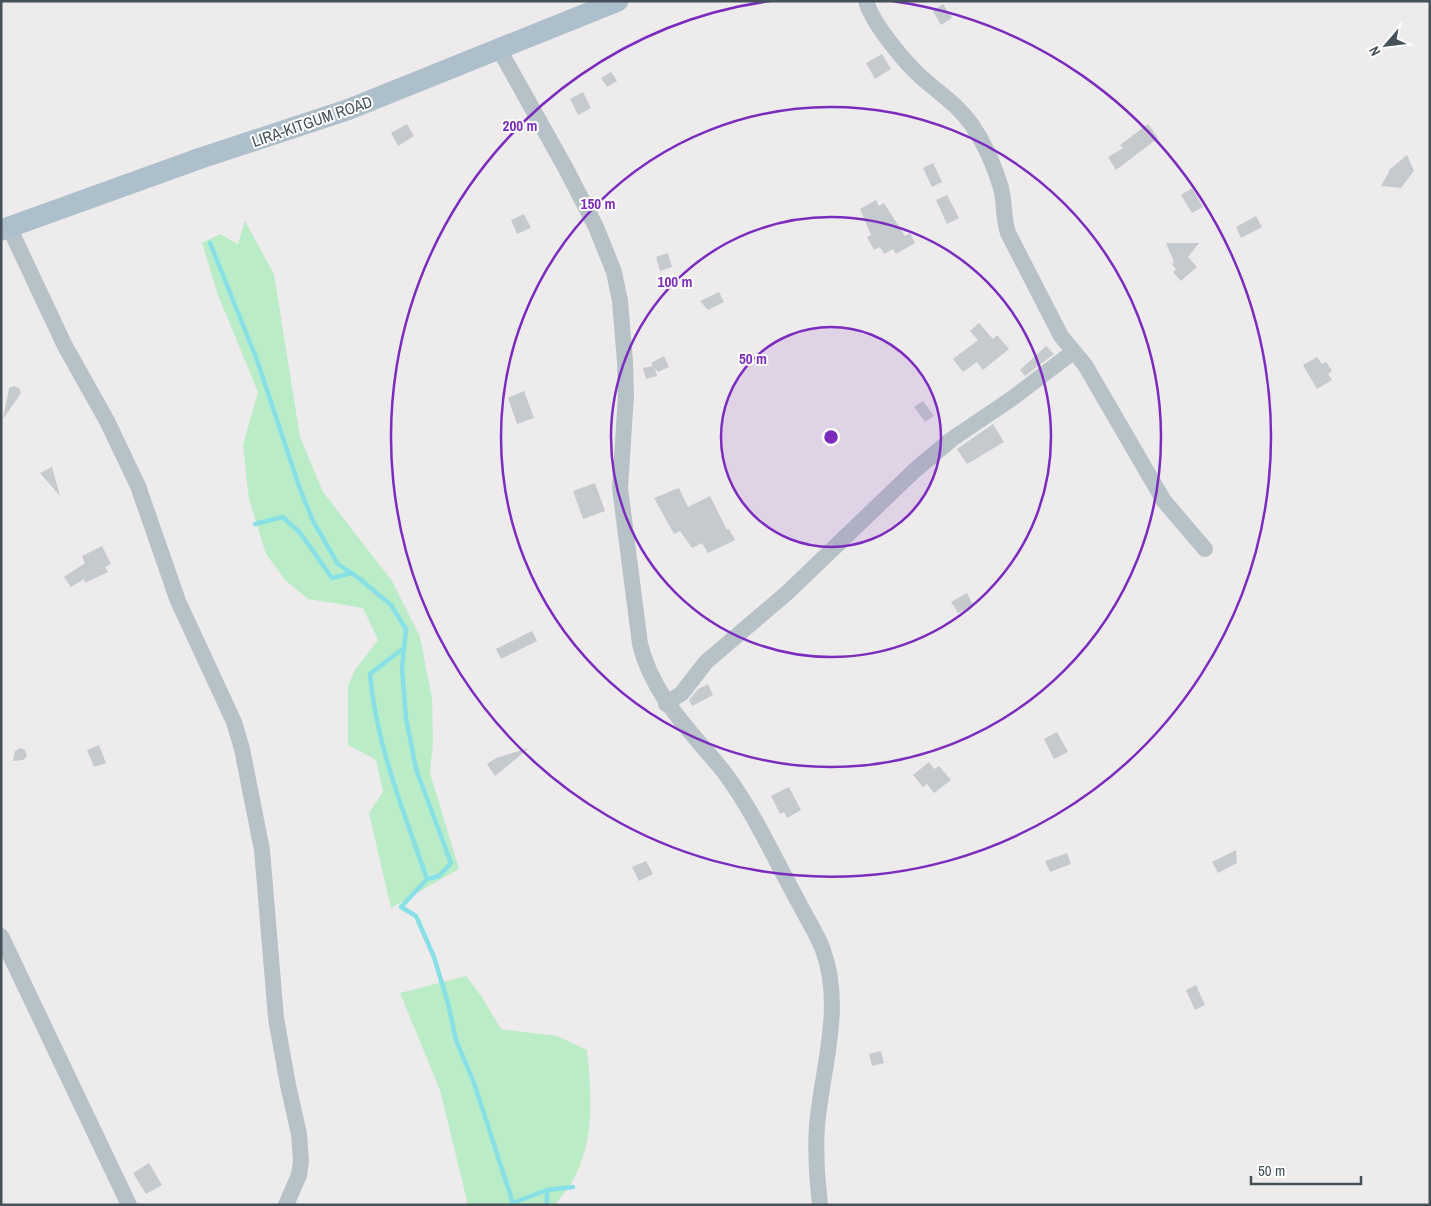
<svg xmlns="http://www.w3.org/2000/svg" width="1431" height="1206" font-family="'Archivo Narrow',sans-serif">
<rect width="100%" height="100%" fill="#eeebec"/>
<g fill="#baecc7">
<path d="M245,221L274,274L300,437L323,492L392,581L420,637L432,698L433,742L430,773L459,869L391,908L369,813L383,792L376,760L348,745V686L355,670L378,640L363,608L308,599L285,580L266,554L249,499L243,445L258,392L218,295L202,243L220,234L238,244Z"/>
<path d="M466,976L482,997L501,1029L557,1036L587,1050C593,1104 596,1163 554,1205H468L440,1090L400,993Z"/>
</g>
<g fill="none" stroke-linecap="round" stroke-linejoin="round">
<g stroke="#88e0e7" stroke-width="4.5">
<path d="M210,243L257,360L300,489L313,521L338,564L360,579L391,605L406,629L402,668L406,718L416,769L451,863L439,876L427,879"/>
<path d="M255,524L283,517L301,534L332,578L352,573"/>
<path d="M404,648L370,674C376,745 404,812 427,879L401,907L416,916L434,957L448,1003L456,1040L474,1083L513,1203L510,1205"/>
<path d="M547,1190V1205"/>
<path d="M513,1203L547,1190L573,1187"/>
</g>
</g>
<g fill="#c5cace">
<path d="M943,4L952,18L941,25L933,11Z"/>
<path d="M882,54L891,69L875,79L866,63Z"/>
<path d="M611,72L617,81L607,87L601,78Z"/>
<path d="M583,92L591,108L578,115L570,99Z"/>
<path d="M407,124L414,136L398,146L391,133Z"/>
<path d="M1148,124L1158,138L1116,170L1108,157L1123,148L1120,145Z"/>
<path d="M1407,155L1414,171L1401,188L1381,186L1389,172L1388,171Z"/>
<path d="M933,163L942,182L932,187L923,168Z"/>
<path d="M1192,188L1203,207L1192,213L1181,195Z"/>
<path d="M947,195L959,218L947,224L936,200Z"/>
<path d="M876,200L879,206L884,203L905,236L910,233L915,243L896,254L893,249L884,254L880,247L874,250L867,237L871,235L860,209Z"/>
<path d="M524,214L531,228L517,234L511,220Z"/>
<path d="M1256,216L1262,227L1241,238L1236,227Z"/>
<path d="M1166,243H1199L1188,257L1197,267L1181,281L1173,272L1176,269L1172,264L1174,262Z"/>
<path d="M668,253L672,267L660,271L656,257Z"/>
<path d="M719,292L724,302L708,310L700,301Z"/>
<path d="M979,323L993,339L997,335L1009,349L983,370L977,362L963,372L953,359L978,340L970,331Z"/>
<path d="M1046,346L1054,354L1025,376L1020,370Z"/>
<path d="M664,356L669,367L658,372L655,368L657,376L646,379L643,368L653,366L651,363Z"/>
<path d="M1317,357L1322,364L1326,362L1332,371L1328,374L1332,380L1317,389L1303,365Z"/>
<path d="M14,386L19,388L21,393L3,419L9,388Z"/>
<path d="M524,391L534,418L517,424L508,398Z"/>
<path d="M923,401L934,416L925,422L914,407Z"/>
<path d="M993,424L1004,442L967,464L957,449Z"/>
<path d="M52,467L60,496L40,473Z"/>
<path d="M595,483L605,511L583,519L573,491Z"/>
<path d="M679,488L688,507L710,496L727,530L729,529L735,540L708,553L702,543L692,548L680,531L674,534L654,498Z"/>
<path d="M102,546L111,564L105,567L108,572L85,583L84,579L71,587L64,577L85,563L82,556Z"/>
<path d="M967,593L973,605L958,613L951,602Z"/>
<path d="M532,631L537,641L501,659L496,649Z"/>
<path d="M708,684L713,695L692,706L689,700L698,689Z"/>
<path d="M1057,732L1068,752L1054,759L1044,739Z"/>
<path d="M99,745L106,763L94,767L87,750Z"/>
<path d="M20,748L25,750L27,756L23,760L13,761L15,751Z"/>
<path d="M529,748L495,776L487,764L496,758Z"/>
<path d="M929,762L934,769L939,766L951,780L934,793L927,784L923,787L913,775Z"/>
<path d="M789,787L801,810L787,818L784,812L780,814L771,796Z"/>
<path d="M1236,850L1237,863L1218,873L1212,862Z"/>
<path d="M1067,853L1071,864L1050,872L1045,861Z"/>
<path d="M646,861L653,874L639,881L632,867Z"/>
<path d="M1196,985L1205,1005L1195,1010L1186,990Z"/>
<path d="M881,1051L884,1063L872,1066L869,1054Z"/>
<path d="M149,1163L162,1185L146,1194L133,1173Z"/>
</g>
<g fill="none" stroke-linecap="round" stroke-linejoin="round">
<g stroke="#b7c2c8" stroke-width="16">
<path d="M866,1C873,25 908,67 928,83C946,98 958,106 972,125C984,143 995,167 1001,188C1005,203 1003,218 1008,233L1061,336L1085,365L1164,501L1205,549"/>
<path d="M499,49L565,167L596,227L614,272L620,301L625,362L626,395L620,488L640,644C653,697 691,731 724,772C754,812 775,860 799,903C807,919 817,934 823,950C844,1007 822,1068 817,1126C815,1153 817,1178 820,1205"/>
<path d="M9,227L65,346L107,421L138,486L178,601L234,722L242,749L262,850L276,1018L288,1085L299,1134L301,1161L299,1175L286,1205"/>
<path d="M666,704L682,693L706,662L788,592L915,470L952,439L1014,397L1073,352"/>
<path d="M1,936L129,1205"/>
</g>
<path stroke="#acbfca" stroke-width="21" d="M1,230L201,158L347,110L618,1"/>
</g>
<circle cx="831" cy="437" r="110" fill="#7b2cbf" fill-opacity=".12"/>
<g fill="none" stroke="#7b2cbf" stroke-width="2.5">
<circle cx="831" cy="437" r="110"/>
<circle cx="831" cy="437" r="220"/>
<circle cx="831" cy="437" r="330"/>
<path d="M892 1A440 440 0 1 1 770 1"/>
</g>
<g text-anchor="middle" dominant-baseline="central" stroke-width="4" stroke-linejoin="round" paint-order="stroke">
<g font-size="16" fill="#455158" stroke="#fff">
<text transform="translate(312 121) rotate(-19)">LIRA-KITGUM ROAD</text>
</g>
</g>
<circle cx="831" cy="437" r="8" fill="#7b2cbf" stroke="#fff" stroke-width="2.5"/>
<g font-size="15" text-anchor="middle" font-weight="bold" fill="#7b2cbf" stroke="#fff" stroke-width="4" stroke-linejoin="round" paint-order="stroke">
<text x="520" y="131">200 m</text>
<text x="598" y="209">150 m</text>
<text x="675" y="287">100 m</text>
<text x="753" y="364">50 m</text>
</g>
<rect width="1431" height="1206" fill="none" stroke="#455158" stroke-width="5"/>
<g transform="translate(1386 45) rotate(242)" stroke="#ffffff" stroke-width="4" paint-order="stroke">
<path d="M0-4L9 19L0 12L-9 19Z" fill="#455158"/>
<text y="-8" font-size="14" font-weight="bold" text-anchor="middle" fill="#455158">N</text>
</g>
<path d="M1251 1176v8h110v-8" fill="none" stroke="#455158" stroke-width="2.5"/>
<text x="1258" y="1176" font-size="15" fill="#455158" stroke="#ffffff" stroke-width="4" paint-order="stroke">50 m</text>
</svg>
